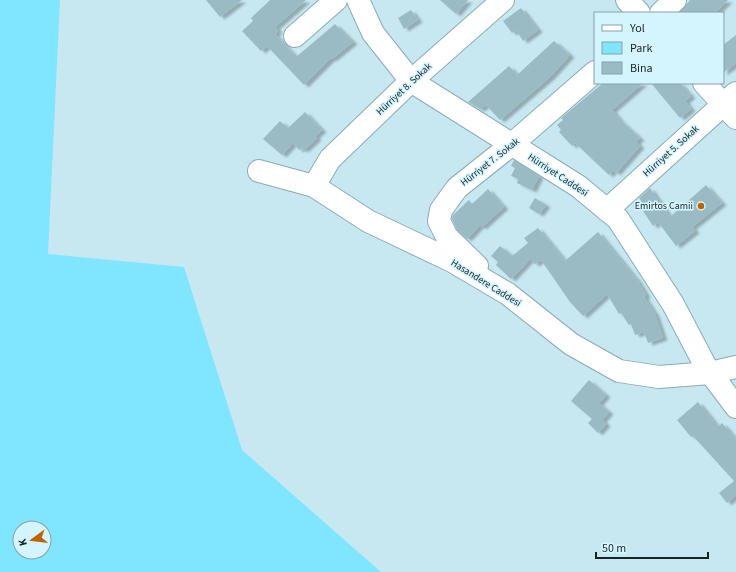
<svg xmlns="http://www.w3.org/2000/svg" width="736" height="572" font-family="'Source Sans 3',sans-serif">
<defs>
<filter id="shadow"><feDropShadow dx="4.5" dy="2.5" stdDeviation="1" flood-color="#0004"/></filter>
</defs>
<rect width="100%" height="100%" fill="#c7e8f1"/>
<path fill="#80e5fe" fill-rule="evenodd" d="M0,0H60L48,254L184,267L242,450L381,572H0ZM20,528H44V552H20Z"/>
<g fill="#9bbbc4" filter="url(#shadow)">
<path d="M206,0H242L220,17Z"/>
<path d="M270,0H306L275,27L278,30L275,34L296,57L335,24L353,42L332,59L331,58L304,85L267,46L261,51L242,31L253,21L251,18Z"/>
<path d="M440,0H468L456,14Z"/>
<path d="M690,0H728L715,13H679Z"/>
<path d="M521,8L538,30L523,41L516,30L512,33L503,21Z"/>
<path d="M411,10L418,20L404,29L398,18Z"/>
<path d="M736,35V63L723,73V45Z"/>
<path d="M554,41L570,55L550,77L500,120L486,105L480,109L468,102L509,66L517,75Z"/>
<path d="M603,83H643L612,110L620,120L640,138L636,142L640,146L616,173L613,170L609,175L575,143L572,146L559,132L561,130L557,125L563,120L561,118Z"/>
<path d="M651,83H680L691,96L685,101L691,109L680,118Z"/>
<path d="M305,112L322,130L315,136L317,138L304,150L301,148L299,150L293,143L282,155L263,139L280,121L288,128Z"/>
<path d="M514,160L539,176L532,190L517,183L518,179L511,176L515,168L511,166Z"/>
<path d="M706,185L722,203L692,227L695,231L676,246L658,222L653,226L643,211L646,209L639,198L650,188L670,217Z"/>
<path d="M488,189L504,207L482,227L480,225L467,239L457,230L452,219L453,215L469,200L472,204Z"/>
<path d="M535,198L546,205L539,214L529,208Z"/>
<path d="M538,228L565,261L598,232L637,280L646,295L644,297L655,314L663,338L648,343L644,332L635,335L631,324L629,325L621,313L619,314L607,294L583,316L570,302L541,260L535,264L530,259L511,279L496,265L498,262L491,256L500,246L512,256L528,243L524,238Z"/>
<path d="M589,380L606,395L599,403L609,412L602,420L606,424L598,433L588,423L592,419L571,401Z"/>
<path d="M698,402L718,427L722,423L736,439V495L727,503L719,493L734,481L693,436L691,437L677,420Z"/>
</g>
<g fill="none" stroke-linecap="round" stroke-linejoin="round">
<defs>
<g id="minor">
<path d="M358,0L373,33L411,81L578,186L618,219L673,304L706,367L736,407"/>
<path d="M627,0L639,13"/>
<path d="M661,13L675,0"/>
<path d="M295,36L336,0"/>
<path d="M704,83L736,118"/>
<path d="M259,171L314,186L368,221L452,261L508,294L571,344L619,371L659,377L710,373L736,367"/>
<path d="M314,186L330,159L411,81L503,0"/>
<path d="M607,210L736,93"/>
<path d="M477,266L447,237L439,221L441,210L457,188L511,145L595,72"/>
</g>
</defs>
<use href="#minor" stroke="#8babb4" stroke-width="24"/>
<use href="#minor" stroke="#fff" stroke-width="22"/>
</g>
<circle fill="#bc6400" stroke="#d4f5fe" stroke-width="1.5" cx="701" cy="206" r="4"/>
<g text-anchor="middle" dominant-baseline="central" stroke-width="3" stroke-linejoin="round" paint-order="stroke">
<g font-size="10" fill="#172427" stroke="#d4f5fe">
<text transform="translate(404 89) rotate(-43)">Hürriyet 8. Sokak</text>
<text transform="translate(671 151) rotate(-42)">Hürriyet 5. Sokak</text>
<text transform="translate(490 162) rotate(-38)">Hürriyet 7. Sokak</text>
<text transform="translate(558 175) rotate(33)">Hürriyet Caddesi</text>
<text transform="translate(486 283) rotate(32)">Hasandere Caddesi</text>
</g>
<g font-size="10" fill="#172427" stroke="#d4f5fe" text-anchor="end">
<text x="693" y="206">Emirtos Camii</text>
</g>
</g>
<rect x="594" y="12" width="130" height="72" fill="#d4f5fe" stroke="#88a1a8"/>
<rect x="602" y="25" width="20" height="6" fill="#ffffff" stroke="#88a1a8"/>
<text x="630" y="32" font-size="12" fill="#172427">Yol</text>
<rect x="602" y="42" width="20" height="12" fill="#80e5fe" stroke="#88a1a8"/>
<text x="630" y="52" font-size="12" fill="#172427">Park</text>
<rect x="602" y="62" width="20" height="12" fill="#9bbbc4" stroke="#88a1a8"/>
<text x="630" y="72" font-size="12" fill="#172427">Bina</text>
<g transform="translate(32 540) rotate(255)"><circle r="19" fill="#d4f5fe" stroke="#88a1a8"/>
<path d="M0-3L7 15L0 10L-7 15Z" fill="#bc6400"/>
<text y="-6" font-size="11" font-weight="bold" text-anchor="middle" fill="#172427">K</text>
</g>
<path d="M596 552v6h112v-6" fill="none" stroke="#172427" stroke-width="2"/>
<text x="602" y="552" font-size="12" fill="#172427" stroke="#d4f5fe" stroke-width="3" paint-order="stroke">50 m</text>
</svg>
